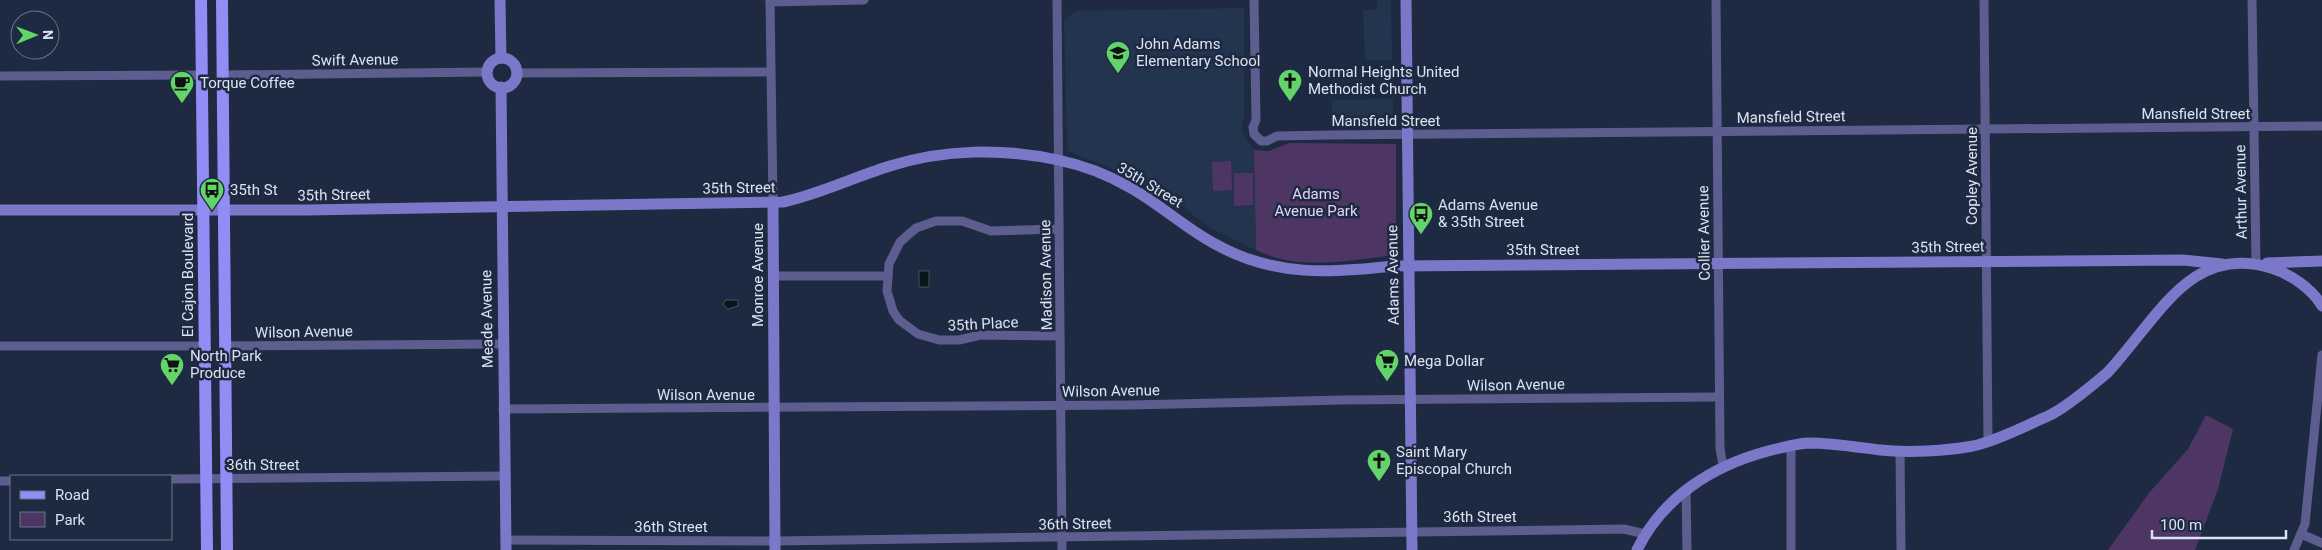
<svg xmlns="http://www.w3.org/2000/svg" width="2322" height="550" font-family="Roboto,sans-serif">
<rect width="100%" height="100%" fill="#1d2a41"/>
<g fill="#23344f">
<path d="M1377,0H1391L1392,60H1365L1363,10H1377Z"/>
<path d="M1244,8V116L1242,122V132L1254,150L1256,250L1211,229L1177,202L1127,175L1068,151L1067,146L1064,21L1075,11Z"/>
<path d="M1393,99V125L1390,128H1332V100Z"/>
</g>
<g fill="#4e3664">
<path d="M1289,143L1396,144V255C1349,260 1300,272 1256,250L1254,150L1269,151Z"/>
<path d="M1231,161L1232,190L1213,191L1212,162Z"/>
<path d="M1234,173H1253V205L1234,206Z"/>
<path d="M2206,415L2233,429L2218,489L2195,550H2108L2149,493L2188,449Z"/>
</g>
<g fill="#06161a" stroke="#46545b">
<rect x="919" y="271" width="10" height="16"/>
<path d="M726,300H738V306L728,309L723,304Z"/>
</g>
<g fill="none" stroke-linecap="round" stroke-linejoin="round">
<g stroke="#5e5d8f" stroke-width="9">
<path d="M770,0L773,203"/>
<path d="M1057,0L1062,550"/>
<path d="M1254,0L1256,120L1253,127L1254,134L1261,141H1267L1277,136L1329,135L2322,126"/>
<path d="M1716,0L1720,448L1723,466"/>
<path d="M1984,0L1988,441"/>
<path d="M2252,0L2256,263"/>
<path d="M770,2L864,0"/>
<path d="M516,73L771,72"/>
<path d="M223,75L487,72"/>
<path d="M0,76L202,75"/>
<path d="M1059,229L991,231L962,221H936L916,228L900,242L889,264L887,291L893,311L899,320L918,334L939,340H959L981,335L1060,336"/>
<path d="M773,276H888"/>
<path d="M0,346H205"/>
<path d="M225,346L503,344"/>
<path d="M503,409L1130,405L1341,400L1719,397"/>
<path d="M1900,451L1901,550"/>
<path d="M171,479L505,476"/>
<path d="M0,481H11"/>
<path d="M1686,490L1687,550"/>
<path d="M2301,534L2322,543"/>
<path d="M506,540L775,541L1624,529L1645,534"/>
<path d="M1791,550V445"/>
<path d="M2294,550L2305,524L2322,355"/>
</g>
<g stroke="#7b78c9" stroke-width="11">
<path d="M500,0L501,58"/>
<path d="M1406,0L1412,550"/>
<circle cx="502" cy="73" r="15"/>
<path d="M501,87L506,550"/>
<path d="M773,203L775,550"/>
<path d="M0,210H307L783,202C820,194 854,177 890,166C944,149 1003,148 1058,160C1082,165 1108,175 1129,187C1160,204 1186,229 1217,245C1275,277 1331,273 1394,266L2183,260L2222,264"/>
<path d="M2267,263L2322,261"/>
<path d="M1637,550C1663,497 1712,466 1768,451C1781,448 1794,444 1808,443C1832,443 1856,447 1880,450C1908,453 1946,451 1973,446C1999,440 2025,426 2048,416C2064,409 2094,384 2107,373C2114,366 2120,358 2126,351C2166,303 2199,246 2271,268C2291,274 2312,289 2322,306"/>
</g>
<g stroke="#928cf5" stroke-width="12">
<path d="M201,0L207,550"/>
<path d="M222,0L227,550"/>
</g>
</g>
<defs>
<symbol id="school-pin" viewBox="-11 -11 22 30"><path d="M0 17L-7.5 6A9.5 9.5 0 1 1 7.5 6Z" fill="#62d469" stroke="#1d2a41"/><path d="M0-5L7-2L0 1L-7-2ZM-4 1L0 2.5L4 1V4Q0 6-4 4Z" fill="#111"/></symbol>
<symbol id="church-pin" viewBox="-11 -11 22 30"><path d="M0 17L-7.5 6A9.5 9.5 0 1 1 7.5 6Z" fill="#62d469" stroke="#1d2a41"/><path d="M-1.2-6h2.4v3.5h3.3v2.4h-3.3V6h-2.4V-.1h-3.3v-2.4h3.3Z" fill="#111"/></symbol>
<symbol id="cafe-pin" viewBox="-11 -11 22 30"><path d="M0 17L-7.5 6A9.5 9.5 0 1 1 7.5 6Z" fill="#62d469" stroke="#1d2a41"/><path d="M-5.5-4.5H6V0H3Q3 3.5 0 3.5H-2.5Q-5.5 3.5-5.5 0ZM3-3.2v2h1.7v-2ZM-6 4.5H4V6H-6Z" fill="#111"/></symbol>
<symbol id="bus-pin" viewBox="-11 -11 22 30"><path d="M0 17L-7.5 6A9.5 9.5 0 1 1 7.5 6Z" fill="#62d469" stroke="#1d2a41"/><path d="M-5-6H5V4H4V6H2V4H-2V6H-4V4H-5ZM-3.5-4V0h7V-4ZM-3.5 1.2v1.5H-2V1.2ZM2 1.2v1.5H3.5V1.2Z" fill="#111"/></symbol>
<symbol id="supermarket-pin" viewBox="-11 -11 22 30"><path d="M0 17L-7.5 6A9.5 9.5 0 1 1 7.5 6Z" fill="#62d469" stroke="#1d2a41"/><path d="M-6-5.5h2.5l.6 2H6L4.5 2H-2.5L-4.4-4H-6ZM-1.5 3.2a1.3 1.3 0 1 0 .1 0ZM3 3.2a1.3 1.3 0 1 0 .1 0Z" fill="#111"/></symbol>
</defs>
<g fill-rule="evenodd">
<use href="#school-pin" x="1104" y="39" width="28" height="38"/>
<use href="#church-pin" x="1276" y="67" width="28" height="38"/>
<use href="#cafe-pin" x="168" y="69" width="28" height="38"/>
<use href="#bus-pin" x="198" y="176" width="28" height="38"/>
<use href="#bus-pin" x="1407" y="200" width="28" height="38"/>
<use href="#supermarket-pin" x="1373" y="347" width="28" height="38"/>
<use href="#supermarket-pin" x="158" y="351" width="28" height="38"/>
<use href="#church-pin" x="1365" y="447" width="28" height="38"/>
</g>
<g text-anchor="middle" dominant-baseline="central" stroke-width="5" stroke-linejoin="round" paint-order="stroke">
<g font-size="15" fill="#dae3f2" stroke="#1d2a41" text-anchor="start">
<text x="1136" y="44">John Adams<tspan x="1136" dy="17">Elementary School</tspan></text>
<text x="1308" y="72">Normal Heights United<tspan x="1308" dy="17">Methodist Church</tspan></text>
<text x="200" y="83">Torque Coffee</text>
<text x="230" y="190">35th St</text>
<text x="1438" y="205">Adams Avenue<tspan x="1438" dy="17">&amp; 35th Street</tspan></text>
<text x="190" y="356">North Park<tspan x="190" dy="17">Produce</tspan></text>
<text x="1404" y="361">Mega Dollar</text>
<text x="1396" y="452">Saint Mary<tspan x="1396" dy="17">Episcopal Church</tspan></text>
</g>
<g font-size="15" fill="#dae3f2" stroke="#1d2a41">
<text transform="translate(355 60) rotate(-1)">Swift Avenue</text>
<text x="2196" y="114">Mansfield Street</text>
<text transform="translate(1791 117) rotate(-1)">Mansfield Street</text>
<text x="1386" y="121">Mansfield Street</text>
<text transform="translate(1972 176) rotate(-90)">Copley Avenue</text>
<text transform="translate(1150 185) rotate(31)">35th Street</text>
<text transform="translate(739 188) rotate(-1)">35th Street</text>
<text transform="translate(2241 192) rotate(-91)">Arthur Avenue</text>
<text transform="translate(334 195) rotate(-1)">35th Street</text>
<text transform="translate(1704 233) rotate(-91)">Collier Avenue</text>
<text transform="translate(1948 247) rotate(-1)">35th Street</text>
<text x="1543" y="250">35th Street</text>
<text transform="translate(188 275) rotate(-90)">El Cajon Boulevard</text>
<text transform="translate(758 275) rotate(-90)">Monroe Avenue</text>
<text transform="translate(1046 275) rotate(-91)">Madison Avenue</text>
<text transform="translate(1393 275) rotate(-91)">Adams Avenue</text>
<text transform="translate(487 319) rotate(-91)">Meade Avenue</text>
<text transform="translate(983 324) rotate(-3)">35th Place</text>
<text transform="translate(304 332) rotate(-1)">Wilson Avenue</text>
<text transform="translate(1516 385) rotate(-1)">Wilson Avenue</text>
<text transform="translate(1111 391) rotate(-1)">Wilson Avenue</text>
<text x="706" y="395">Wilson Avenue</text>
<text x="263" y="465">36th Street</text>
<text x="1480" y="517">36th Street</text>
<text transform="translate(1075 524) rotate(-1)">36th Street</text>
<text x="671" y="527">36th Street</text>
</g>
<g font-size="15" fill="#e4d0f9" stroke="#1d2a41">
<text x="1316" y="194">Adams<tspan x="1316" dy="17">Avenue Park</tspan></text>
</g>
</g>
<rect x="10" y="475" width="162" height="65" fill="#1d2a41" stroke="#697488"/>
<rect x="20" y="491" width="25" height="8" fill="#928cf5" stroke="#697488"/>
<text x="55" y="500" font-size="15" fill="#dae3f2">Road</text>
<rect x="20" y="512" width="25" height="15" fill="#4e3664" stroke="#697488"/>
<text x="55" y="525" font-size="15" fill="#dae3f2">Park</text>
<g transform="translate(35 35) rotate(89)"><circle r="24" fill="#1d2a41" stroke="#697488"/>
<path d="M0-4L9 19L0 12L-9 19Z" fill="#62d469"/>
<text y="-8" font-size="14" font-weight="bold" text-anchor="middle" fill="#dae3f2">N</text>
</g>
<path d="M2152 530v8h134v-8" fill="none" stroke="#dae3f2" stroke-width="2.5"/>
<text x="2160" y="530" font-size="15" fill="#dae3f2" stroke="#1d2a41" stroke-width="4" paint-order="stroke">100 m</text>
</svg>
